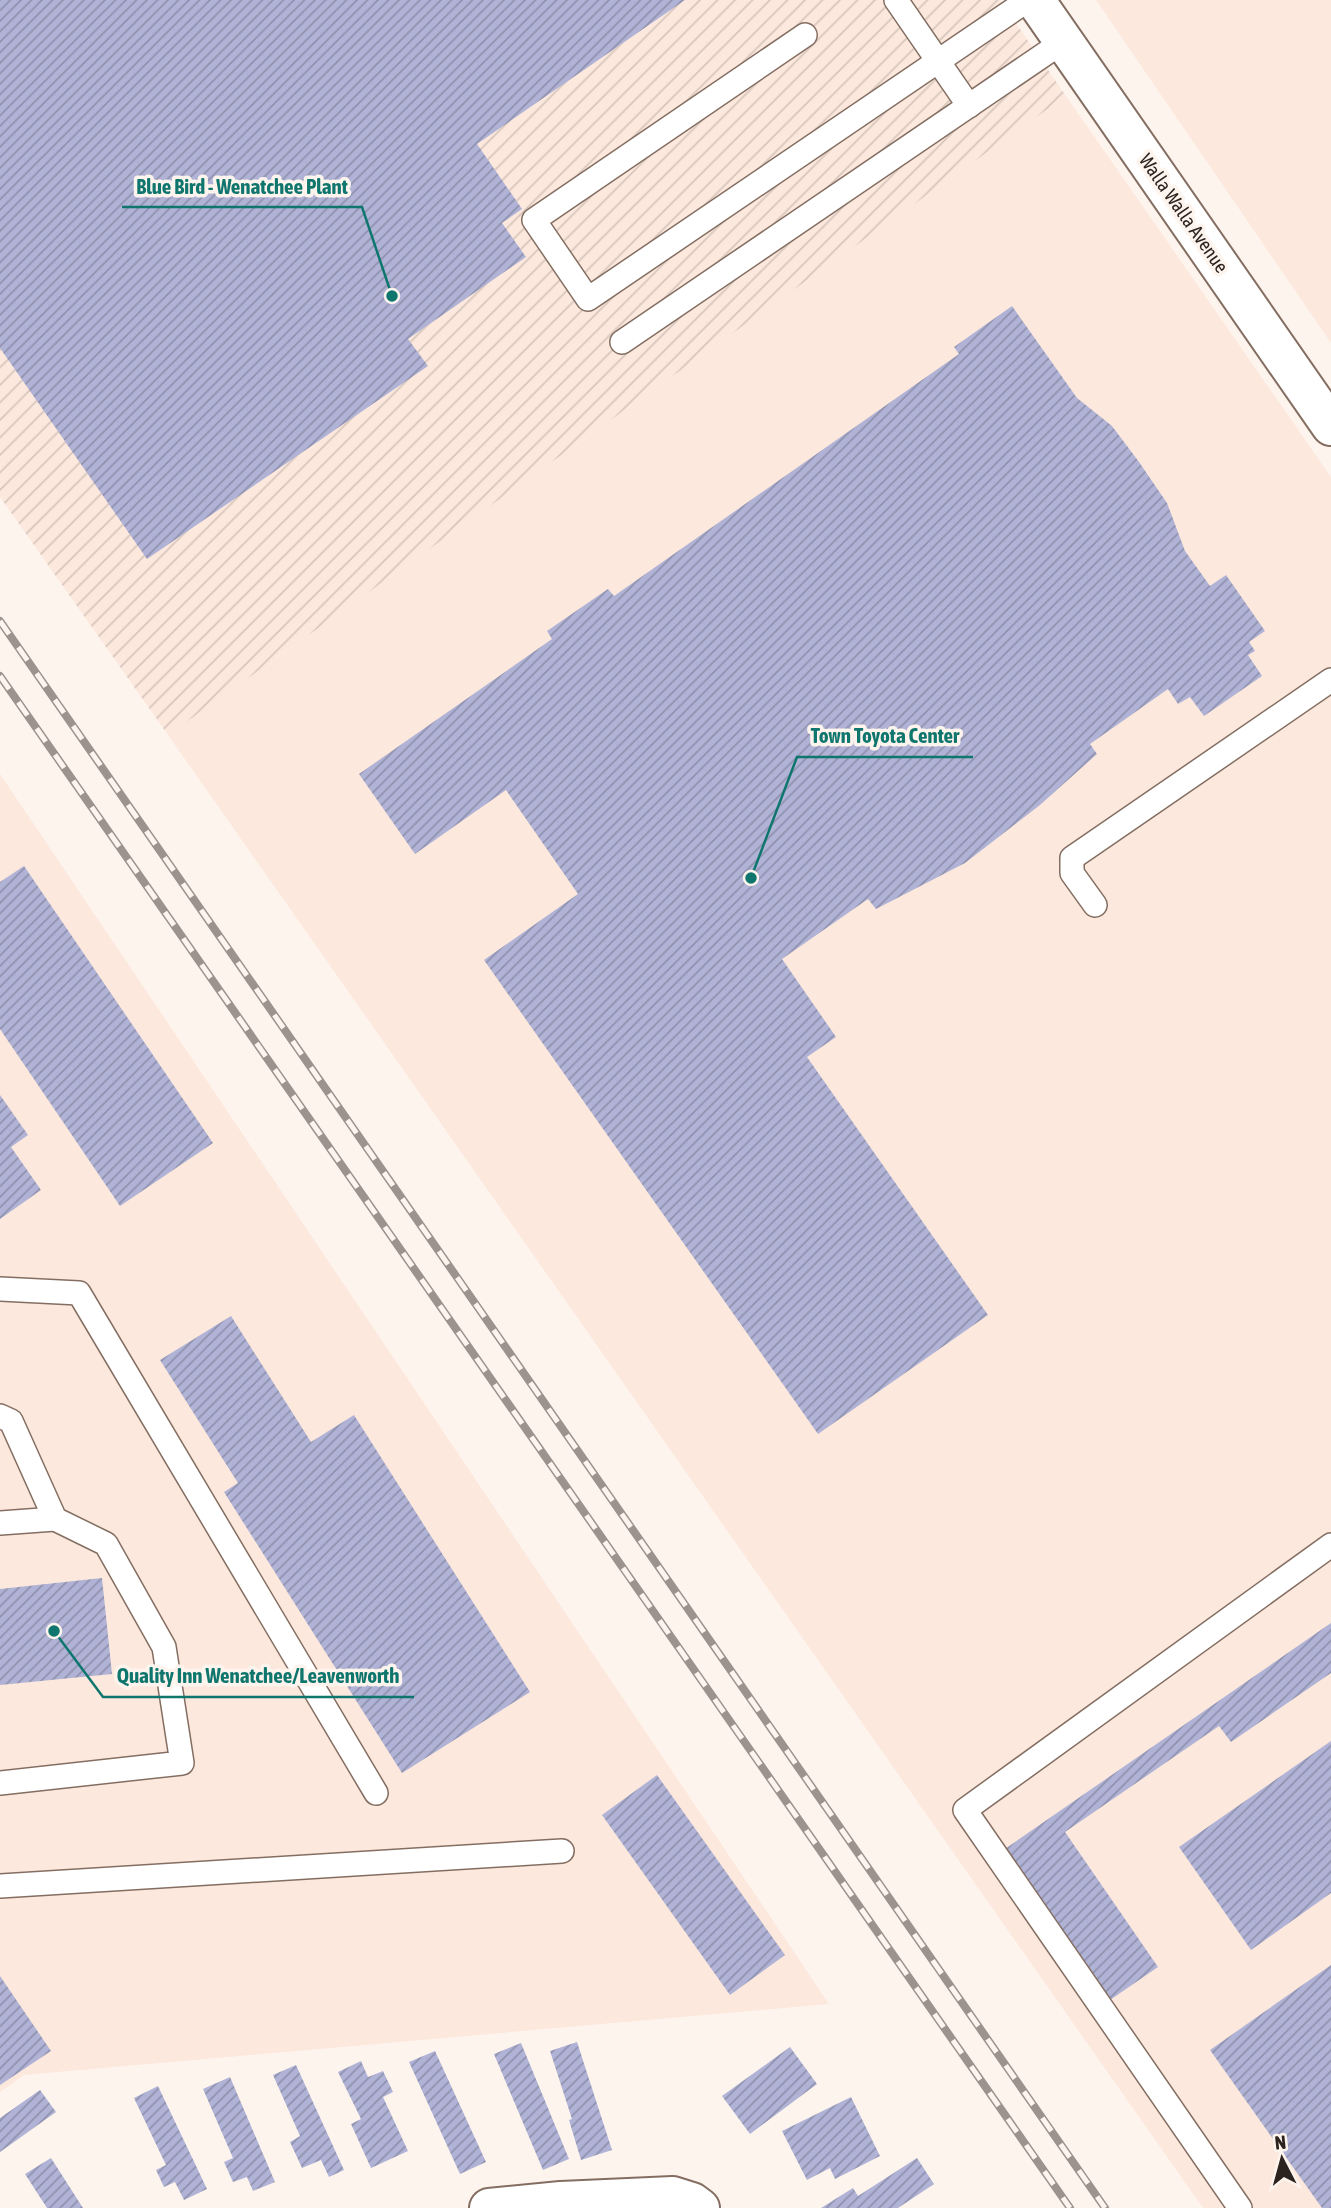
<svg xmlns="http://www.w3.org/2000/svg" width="1331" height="2208" font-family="'Asap Condensed',sans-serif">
<defs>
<pattern id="industrial-furrows" width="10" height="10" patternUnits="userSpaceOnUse" patternTransform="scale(1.75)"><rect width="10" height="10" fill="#fce8dd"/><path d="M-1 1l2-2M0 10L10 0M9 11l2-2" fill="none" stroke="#d8c7bd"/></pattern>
<pattern id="building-hatch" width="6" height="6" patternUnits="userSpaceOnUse" patternTransform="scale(1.75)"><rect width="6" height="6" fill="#b0b3d6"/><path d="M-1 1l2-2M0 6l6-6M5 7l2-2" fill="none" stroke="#8f91ad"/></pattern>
</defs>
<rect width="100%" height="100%" fill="#fef4ee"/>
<g fill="#fce8dd">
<path d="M1096,0H1331V343Z"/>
<path d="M1066,96L1331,477V2208H1203L168,735Z"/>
<path d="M0,774L829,2004L24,2075L0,2092Z"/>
</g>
<path fill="url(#industrial-furrows)" d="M0,0H1000L1066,96L168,735L0,497Z"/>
<g fill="url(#building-hatch)">
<path d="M0,0H685L477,144L522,209L502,223L526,257L408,339L428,366L147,559L0,348Z"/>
<path d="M1012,306L1077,398L1112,426L1139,462L1167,503L1185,551L1210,586L1226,575L1265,631L1249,642L1255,651L1248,655L1262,676L1204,716L1190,697L1178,704L1168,689L1090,744L1097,754L1040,805L965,863L876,909L868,899L782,959L836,1037L807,1057L988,1315L818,1434L484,960L578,894L506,790L415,854L359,774L552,639L547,631L608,589L614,596L959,354L954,347Z"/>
<path d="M24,866L213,1143L120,1206L0,1029V882Z"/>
<path d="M0,1095L28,1135L11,1147L41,1190L0,1219Z"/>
<path d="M231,1316L311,1442L354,1415L530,1692L402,1773L224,1492L238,1483L160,1360Z"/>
<path d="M102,1578L112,1674L0,1685V1589Z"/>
<path d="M1331,1623V1673L1231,1742L1219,1726L1065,1832L1158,1967L1110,2000L1005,1849Z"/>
<path d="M1331,1741V1893L1251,1950L1179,1847Z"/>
<path d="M657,1775L785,1955L730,1995L602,1815Z"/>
<path d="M1331,1965V2208H1322L1210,2050Z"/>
<path d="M0,1976L51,2051L0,2085Z"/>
<path d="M577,2042L612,2150L581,2160L569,2120L572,2119L550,2051Z"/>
<path d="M521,2043L569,2159L543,2170L494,2054Z"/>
<path d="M790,2047L817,2084L750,2134L722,2096Z"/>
<path d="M435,2051L486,2162L460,2174L409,2062Z"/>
<path d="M361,2061L368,2077L383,2071L393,2092L383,2097L408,2151L371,2168L351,2124L361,2119L338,2072Z"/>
<path d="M296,2065L344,2170L329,2177L321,2160L302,2168L290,2142L300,2136L273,2075Z"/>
<path d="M230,2077L275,2182L253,2191L247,2177L233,2182L224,2162L233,2158L203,2089Z"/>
<path d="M158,2086L207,2189L184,2200L175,2182L164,2187L156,2170L166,2165L134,2098Z"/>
<path d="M40,2090L56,2112L0,2152V2118Z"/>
<path d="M851,2097L880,2156L835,2179L830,2168L807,2180L782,2131Z"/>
<path d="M51,2158L83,2208H47L25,2174Z"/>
<path d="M917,2158L934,2184L898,2208H821L853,2188L858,2196Z"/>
</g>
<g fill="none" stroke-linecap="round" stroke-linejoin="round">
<defs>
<g id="service">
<path d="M896,0L969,106"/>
<path d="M805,35L534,220L588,299L1028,0"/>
<path d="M622,342L1064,41"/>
<path d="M1095,905L1072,873V858L1331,680"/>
<path d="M0,1289L79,1293L376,1793"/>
<path d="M0,1416L11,1421L55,1519L106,1544L164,1647L182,1763L0,1783"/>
<path d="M0,1523L55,1519"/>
<path d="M0,1886L562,1851"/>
<path d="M1240,2208L965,1810L1331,1545"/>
</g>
<path id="minor" d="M489,2208L561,2201L673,2196L692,2202L700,2208"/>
<path id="tertiary" d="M1035,0L1331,426"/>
</defs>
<use href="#service" stroke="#846e62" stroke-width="26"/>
<use href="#minor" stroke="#846e62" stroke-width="42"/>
<use href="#tertiary" stroke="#846e62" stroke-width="42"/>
<use href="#service" stroke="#fff" stroke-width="23"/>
<use href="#minor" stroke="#fff" stroke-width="38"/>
<use href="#tertiary" stroke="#fff" stroke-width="38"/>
<defs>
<g id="rail">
<path d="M0,621L1105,2208"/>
<path d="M0,676L1070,2208"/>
</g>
</defs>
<use href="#rail" stroke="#9d938e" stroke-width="8"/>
<use href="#rail" stroke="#fef4ee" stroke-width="5" stroke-dasharray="16" stroke-linecap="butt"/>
</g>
<g text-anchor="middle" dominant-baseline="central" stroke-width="7" stroke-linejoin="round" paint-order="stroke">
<g font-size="19" fill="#2c231e" stroke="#fef4ee">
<text transform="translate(1184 213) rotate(55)">Walla Walla Avenue</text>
</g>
</g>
<path fill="none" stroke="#0f766e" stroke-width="2.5" d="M392 296L362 207H122M751 878L797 757H973M54 1631L103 1697H414"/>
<g fill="#0f766e" stroke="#fef4ee" stroke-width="2.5">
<circle cx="392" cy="296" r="7"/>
<circle cx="751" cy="878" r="7"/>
<circle cx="54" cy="1631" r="7"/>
</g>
<g font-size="21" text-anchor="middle" font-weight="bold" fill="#0f766e" stroke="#fef4ee" stroke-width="7" stroke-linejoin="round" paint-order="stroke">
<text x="242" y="194">Blue Bird - Wenatchee Plant</text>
<text x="885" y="743">Town Toyota Center</text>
<text x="258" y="1683">Quality Inn Wenatchee/Leavenworth</text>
</g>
<g transform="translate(1282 2159) rotate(354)" stroke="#fef4ee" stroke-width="5" paint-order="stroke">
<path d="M0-5L12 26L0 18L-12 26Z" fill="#2c231e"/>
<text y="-10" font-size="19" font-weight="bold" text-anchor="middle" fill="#2c231e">N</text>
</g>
</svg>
